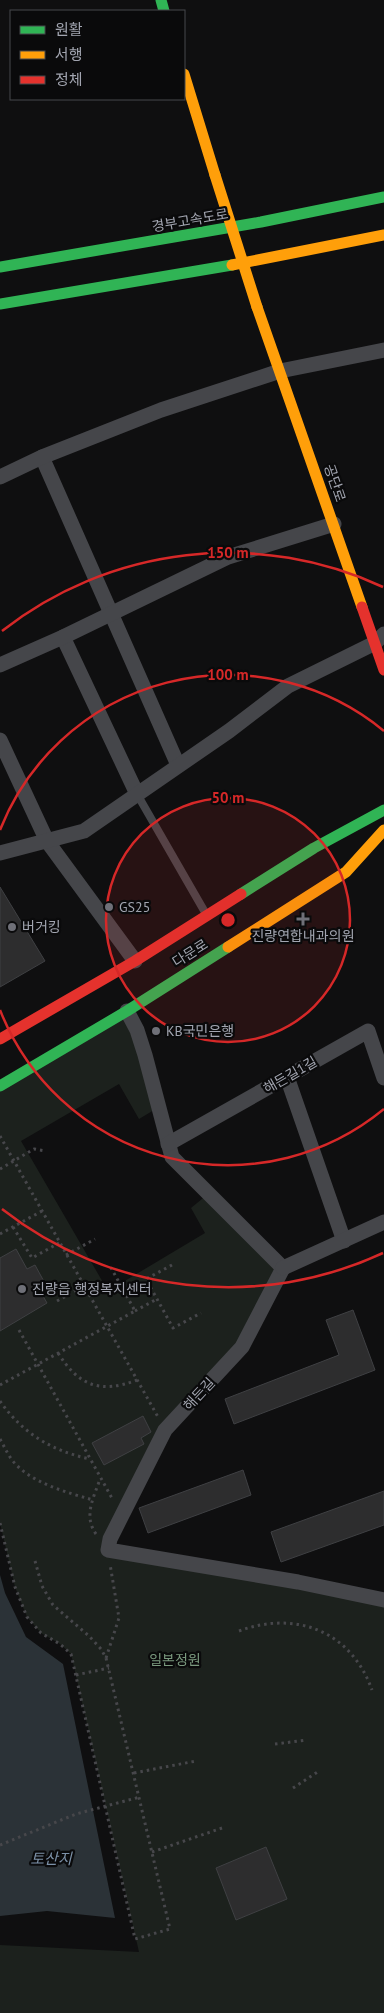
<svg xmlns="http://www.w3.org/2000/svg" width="384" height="2013" font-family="'PT Sans','Noto Sans KR',sans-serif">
<rect width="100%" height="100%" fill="#0f0f10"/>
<path fill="#1c211d" d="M127,1011L159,1107L139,1119L119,1084L21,1141L108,1291L205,1233L191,1208L208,1194L283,1268L242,1347L165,1430L108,1550L384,1600V2013H0V1945L139,1952L71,1654L60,1644L41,1633L27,1617L15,1587L0,1523V1086Z"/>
<path fill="#2b3237" d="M0,1575L5,1593L26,1637L63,1664L115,1918L47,1911L0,1916Z"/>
<g fill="#2d2d2e" stroke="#3f4043">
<path d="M0,887L45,961L0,987Z"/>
<path d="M16,1249L27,1269L35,1265L47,1287L40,1291L47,1303L0,1331V1258Z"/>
<path d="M353,1310L375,1370L234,1424L225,1399L339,1355L326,1320Z"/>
<path d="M143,1416L151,1432L141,1438L144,1444L104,1465L92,1443Z"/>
<path d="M243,1470L251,1495L148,1533L139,1508Z"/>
<path d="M384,1491V1525L281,1562L271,1532Z"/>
<path d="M266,1847L287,1899L236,1920L216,1868Z"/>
</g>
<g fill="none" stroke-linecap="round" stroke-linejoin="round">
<g stroke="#47474b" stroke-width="3" stroke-dasharray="2.5 4" stroke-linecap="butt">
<path d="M0,1136L158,1417"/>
<path d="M0,1169L34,1149L46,1151"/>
<path d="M13,1227L32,1258L59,1243"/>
<path d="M0,1234L42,1211"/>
<path d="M66,1255L95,1239"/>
<path d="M172,1265L146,1279L173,1328L201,1313"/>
<path d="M57,1301L84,1286"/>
<path d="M135,1311L157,1299"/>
<path d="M19,1330L113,1500"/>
<path d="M58,1353C79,1386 100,1394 137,1380"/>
<path d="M0,1385L135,1311L110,1266"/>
<path d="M0,1401C22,1433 52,1451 90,1459"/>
<path d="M0,1439C4,1446 7,1453 12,1460C30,1483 66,1492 93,1500"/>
<path d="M0,1523L15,1587L27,1617L41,1633L60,1644L71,1654L135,1939L170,1929L106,1658L101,1649L89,1636L53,1605L42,1586L35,1561"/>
<path d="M96,1534C83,1516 94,1497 100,1479"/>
<path d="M239,1631C296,1610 351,1631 372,1690"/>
<path d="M106,1658L119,1618L110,1564"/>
<path d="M76,1675L109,1668"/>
<path d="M275,1744L307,1740"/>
<path d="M134,1773L196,1761"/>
<path d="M293,1788L319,1771"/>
<path d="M0,1845L76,1814L140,1797"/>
<path d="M152,1852L225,1827"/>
</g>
<path stroke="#45464a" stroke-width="8" d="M137,794L206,914"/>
<g stroke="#45464a" stroke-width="15">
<path d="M42,457L178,765"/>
<path d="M0,477L42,457L161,410L280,371L384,350"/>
<path d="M63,637L137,794"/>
<path d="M0,665L63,637L228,557L334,524"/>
<path d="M0,740L47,841L135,961"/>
<path d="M0,853L84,831L229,731L288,686L375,643L384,634"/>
<path d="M127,1011L137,1030L145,1055L172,1157L283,1268"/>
<path d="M287,1077L344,1241"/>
<path d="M168,1144L368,1031L384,1078"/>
<path d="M283,1268L242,1347L165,1430L110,1539L108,1550L298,1582L384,1600"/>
<path d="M283,1268L384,1222"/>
</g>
<g stroke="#30b455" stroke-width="11">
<path d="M161,0L164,11"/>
<path d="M0,267L261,222L384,197"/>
<path d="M0,304L232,265"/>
<path d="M241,894L314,848L384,810"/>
<path d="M0,1086L127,1011L228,947"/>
</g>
<g stroke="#ff9f0a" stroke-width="11">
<path d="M184,74L215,175"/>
<path d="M232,265L384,235"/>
<path d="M257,307L362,607"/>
<path d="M228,947L346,872L384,830"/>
</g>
<g stroke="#e5322d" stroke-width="11">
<path d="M362,607L384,670"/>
<path d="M0,1039L135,961L241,894"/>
</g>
<path stroke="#ff9f0a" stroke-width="11" d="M215,175L257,307"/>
</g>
<circle cx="228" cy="920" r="122" fill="#d62828" fill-opacity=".12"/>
<g fill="none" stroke="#d62828" stroke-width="2.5">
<circle cx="228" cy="920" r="122"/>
<path d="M384 1109A245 245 0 0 1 0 1010M0 830A245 245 0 0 1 384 731"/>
<path d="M383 1253A367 367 0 0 1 2 1209M2 631A367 367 0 0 1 383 587"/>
</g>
<g fill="#6f7078" stroke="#0a0a0b" stroke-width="2">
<circle cx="109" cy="907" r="5"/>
<path d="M300.5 911.5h5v5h5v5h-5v5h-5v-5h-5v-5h5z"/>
<circle cx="12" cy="927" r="5"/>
<circle cx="156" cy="1031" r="5"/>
<circle cx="22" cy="1289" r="5"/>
</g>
<g text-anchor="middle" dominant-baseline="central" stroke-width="4.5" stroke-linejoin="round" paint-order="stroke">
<g font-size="14" fill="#a2a5b0" stroke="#0a0a0b">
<text transform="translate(190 220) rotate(-10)">경부고속도로</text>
<text transform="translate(335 483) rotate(71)">공단로</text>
<text transform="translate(190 953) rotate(-32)">다문로</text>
<text transform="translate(290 1075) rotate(-30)">해든길1길</text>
<text transform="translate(199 1394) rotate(-47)">해든길</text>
</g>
<g font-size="14" fill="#a2a5b0" stroke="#0a0a0b" text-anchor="start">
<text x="119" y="907">GS25</text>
<text x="22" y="927">버거킹</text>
<text x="303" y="936" text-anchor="middle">진량연합내과의원</text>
<text x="166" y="1031">KB국민은행</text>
<text x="32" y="1289">진량읍 행정복지센터</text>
</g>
<g font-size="14" fill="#7a997e" stroke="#0a0a0b">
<text x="175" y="1660">일본정원</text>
</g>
<g font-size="15" font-style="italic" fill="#7c91a8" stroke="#0a0a0b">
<text x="51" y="1858">토산지</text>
</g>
</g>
<circle cx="228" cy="920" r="8" fill="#d62828" stroke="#0a0a0b" stroke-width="2.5"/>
<g font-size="15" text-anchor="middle" font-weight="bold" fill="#d62828" stroke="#0a0a0b" stroke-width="4.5" stroke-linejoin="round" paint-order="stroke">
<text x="228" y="558">150 m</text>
<text x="228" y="680">100 m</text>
<text x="228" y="803">50 m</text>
</g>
<rect x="10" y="10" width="175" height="90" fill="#0a0a0b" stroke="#47484d"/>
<rect x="20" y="26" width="25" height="8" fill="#30b455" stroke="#47484d"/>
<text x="55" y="35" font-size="15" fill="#a2a5b0">원활</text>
<rect x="20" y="51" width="25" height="8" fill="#ff9f0a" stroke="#47484d"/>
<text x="55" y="60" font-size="15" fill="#a2a5b0">서행</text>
<rect x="20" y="76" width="25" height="8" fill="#e5322d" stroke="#47484d"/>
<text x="55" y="85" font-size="15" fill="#a2a5b0">정체</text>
</svg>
